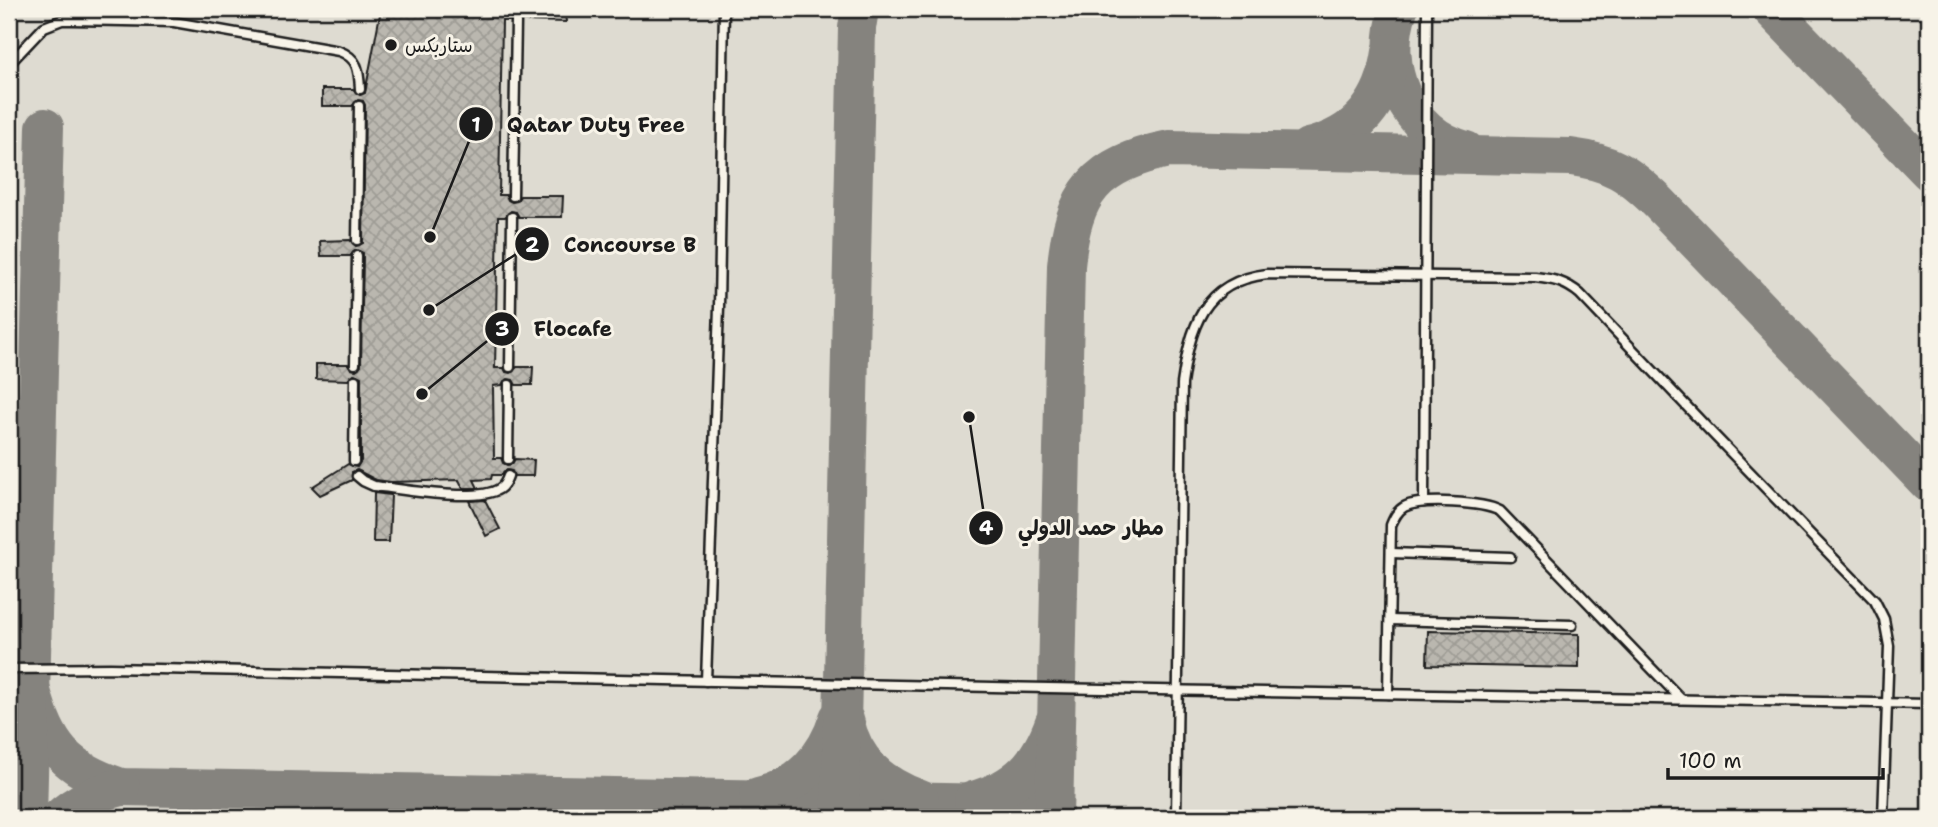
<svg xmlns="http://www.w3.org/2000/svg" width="1938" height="827" font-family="'Shantell Sans','Playpen Sans Arabic',sans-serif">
<defs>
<pattern id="building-cross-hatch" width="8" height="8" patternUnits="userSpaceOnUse" patternTransform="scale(1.75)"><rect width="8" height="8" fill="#bab7af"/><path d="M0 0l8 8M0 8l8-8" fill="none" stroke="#9f9d96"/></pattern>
</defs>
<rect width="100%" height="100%" fill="#eeeae0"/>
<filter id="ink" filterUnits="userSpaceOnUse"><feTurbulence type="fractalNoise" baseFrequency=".0143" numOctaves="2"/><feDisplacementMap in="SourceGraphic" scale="14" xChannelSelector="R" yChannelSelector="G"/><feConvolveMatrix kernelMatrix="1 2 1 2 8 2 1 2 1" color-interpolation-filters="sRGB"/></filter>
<g filter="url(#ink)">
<path fill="#dedbd1" d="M15,9H1929V818H9V15Z"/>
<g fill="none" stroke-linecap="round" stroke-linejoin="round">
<g stroke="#85837e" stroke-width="38">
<path d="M1399,9C1379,66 1405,133 1466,150"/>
<path d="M1771,9L1929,172"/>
<path d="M1308,147C1358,135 1384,102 1391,52"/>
<path d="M32,691C47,747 66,769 121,787L1054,804"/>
<path d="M845,720C854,762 881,785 920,799"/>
<path d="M758,796C799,787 826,757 838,718"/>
<path d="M973,800C1017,788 1039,764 1054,722"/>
<path d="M28,818L45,127"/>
<path d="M59,818C77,801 98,793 121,787"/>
<path d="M840,818L857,28L860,9"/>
<path d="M1054,818L1066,266C1073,193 1095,164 1169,149L1571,157C1612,162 1629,174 1658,202L1929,484"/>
</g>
</g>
<g fill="url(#building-cross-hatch)" stroke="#1c1c1c" stroke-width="2">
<path d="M381,9H565L566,22L523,21L520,16L515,15L509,21H502L499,195H506L508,200L512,202L517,201L520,196H563L562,217H519L516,212L511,211L505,217H498L495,368H504L506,372L511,373L517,367H533L532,385H516L513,380L508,379L504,381L502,385L493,386L494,458H501L503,463L507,465L512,464L515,459L534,460L533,476H514L512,471L507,470L501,475H492L491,479L474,480L478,488H463L459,480L391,482L376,480L357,470L352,472V480L320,495L312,487L348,464L357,467L361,461V377L354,374L348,380L316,379V364H348L351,369L356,370L361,365L363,253L356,250L350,256H321L320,241L350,240L356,246L363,243L365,105L363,101L358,100L352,106H322V89H353L360,95L365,93Z"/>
<path d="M374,493L391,495L389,542H373Z"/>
<path d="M485,500L500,529L486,536L469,501Z"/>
<path d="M1428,631L1579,634V668L1427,665Z"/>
</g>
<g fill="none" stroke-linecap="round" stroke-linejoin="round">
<defs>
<g id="service">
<path d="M9,64L44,27L62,20H72L174,22L339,51C358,58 359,70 360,89"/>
<path d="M513,196L516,21"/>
<path d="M357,240L359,106"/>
<path d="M355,364L357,256"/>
<path d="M510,367L512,217"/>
<path d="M508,459L509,385"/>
<path d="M354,461L355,380"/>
<path d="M357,476L363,481L374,486C402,489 476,503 499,489C504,486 506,482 508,476"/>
<path d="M1424,502L1427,9"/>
<path d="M1391,553L1510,557"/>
<path d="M1390,620L1572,625"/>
<path d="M9,669L110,668C716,685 1323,691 1929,704"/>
<path d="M706,681L719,307L724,9"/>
<path d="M1388,694L1391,525C1394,518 1397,511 1404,507C1422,498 1483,502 1500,511L1681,699"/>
<path d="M1176,818L1182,384C1190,328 1202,282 1267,274L1535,277C1553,279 1566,282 1580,294L1714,435L1875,601L1884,619L1889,646L1883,818"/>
</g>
</defs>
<use href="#service" stroke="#1c1c1c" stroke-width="13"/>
<use href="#service" stroke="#f7f3e8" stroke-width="8"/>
</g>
</g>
<circle fill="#1c1c1c" stroke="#f7f3e8" stroke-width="2.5" cx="391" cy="45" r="7"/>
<g text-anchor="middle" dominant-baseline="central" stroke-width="6" stroke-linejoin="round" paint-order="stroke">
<g font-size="19" fill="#1c1c1c" stroke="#f7f3e8" text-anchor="start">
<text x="405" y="45">ستاربكس</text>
</g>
</g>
<path fill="none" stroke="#1c1c1c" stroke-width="2.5" d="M430 237L476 124M429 310L532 244M422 394L502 329M969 417L986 528"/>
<g fill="#1c1c1c" stroke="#f7f3e8" stroke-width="2.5">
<circle cx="430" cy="237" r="7"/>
<circle cx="429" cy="310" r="7"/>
<circle cx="422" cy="394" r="7"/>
<circle cx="969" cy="417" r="7"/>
<circle cx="476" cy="124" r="18"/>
<circle cx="532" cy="244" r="18"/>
<circle cx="502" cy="329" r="18"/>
<circle cx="986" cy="528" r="18"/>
</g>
<g font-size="21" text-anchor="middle" font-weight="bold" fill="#fff">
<text x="476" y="132">1</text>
<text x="532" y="252">2</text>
<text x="502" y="336">3</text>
<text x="986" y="535">4</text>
</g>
<g font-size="21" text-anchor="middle" font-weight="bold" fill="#1c1c1c" stroke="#f7f3e8" stroke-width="6" stroke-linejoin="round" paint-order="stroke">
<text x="596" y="132">Qatar Duty Free</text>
<text x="630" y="252">Concourse B</text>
<text x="573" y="336">Flocafe</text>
<text x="1091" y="535">مطار حمد الدولي</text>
</g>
<rect width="1938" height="827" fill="none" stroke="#f7f3e8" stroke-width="35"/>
<rect x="18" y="18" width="1903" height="792" fill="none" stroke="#1c1c1c" stroke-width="2.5" filter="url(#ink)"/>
<path d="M1668 768v10h215v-10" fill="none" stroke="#1c1c1c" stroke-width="3.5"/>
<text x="1679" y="768" font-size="21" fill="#1c1c1c" stroke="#f7f3e8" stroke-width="5" paint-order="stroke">100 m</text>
</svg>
